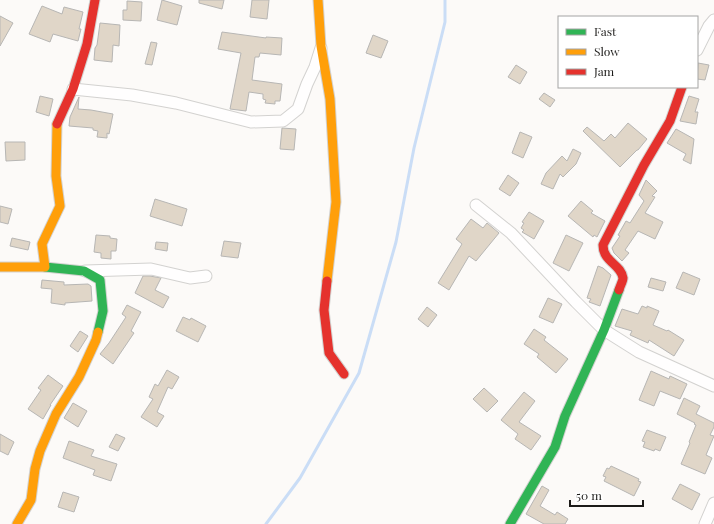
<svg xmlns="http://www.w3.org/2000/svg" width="714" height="524" font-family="'Playfair Display',serif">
<rect width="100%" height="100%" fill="#fcfaf8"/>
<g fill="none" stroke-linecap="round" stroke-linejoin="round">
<path stroke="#caddf6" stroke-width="3" d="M266,524L300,478L359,373L396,242L414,148L445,22V0"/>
</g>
<g fill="#e0d6c8" stroke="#b7b6b4">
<path d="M162,0L182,6L177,25L157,20Z"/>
<path d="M199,0H224L222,9L199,3Z"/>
<path d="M252,0H269L267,19L250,17Z"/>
<path d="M127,1L142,2L141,21L123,20V10H127Z"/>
<path d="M42,6L62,14L64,7L83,12L79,29H81L78,41L53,34L50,42L29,34Z"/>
<path d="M0,16L13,23L0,46Z"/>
<path d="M100,23L120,25L119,46L113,45L112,62L94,60L95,48L97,45Z"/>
<path d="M222,32L266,38V37L282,38L281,55L260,53L259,57H255L252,80L282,84L280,101H275V104L265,103L266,100L263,99V94L249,92L246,111L230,109L241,53L218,49Z"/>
<path d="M373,35L388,41L381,58L366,53Z"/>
<path d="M151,42L157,43L152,65L145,64Z"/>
<path d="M698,63L709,65L705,80L697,79Z"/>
<path d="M516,65L527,72L520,84L508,77Z"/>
<path d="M544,93L555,100L550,107L539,99Z"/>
<path d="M40,96L53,99L49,116L36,112Z"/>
<path d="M689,96L699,99L695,112H698L696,124L680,121Z"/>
<path d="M79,97L78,109L91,110L113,114L109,134L107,133V138L97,137L98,131L93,130V128L69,126L70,117Z"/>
<path d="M628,123L647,139L638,150H637L620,167L583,131L587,127L604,141L611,134L615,138Z"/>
<path d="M282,128L296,129L294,150L280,149Z"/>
<path d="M676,129L694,139L691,164L683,160L686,154L667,143Z"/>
<path d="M520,132L532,137L523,158L512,153Z"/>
<path d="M5,142H25V160L6,161Z"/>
<path d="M573,149L581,153L576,164L563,177L560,174L553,189L541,184L546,173L562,156L567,161Z"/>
<path d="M508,175L519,183L510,196L499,189Z"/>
<path d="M646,180L657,191L652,196L655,197L645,213L663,222L655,239L638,231L625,250L629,253L622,261L614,253L612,248L620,236L618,235L626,221L630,223L644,201L639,195Z"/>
<path d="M155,199L187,209L182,226L150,216Z"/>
<path d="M581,201L593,211L591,213L605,221L597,237L594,235L593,237L568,216Z"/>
<path d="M0,206L12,209L8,224L0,222Z"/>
<path d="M529,212L544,221L534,239L522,232L524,230L521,228L524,223L522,222Z"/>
<path d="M471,219L483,228L487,223L499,233L476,261L469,256L449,290L438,283L462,244L456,239Z"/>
<path d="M96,235L110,236V238L117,239L116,251H111V259L101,258V253L94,252Z"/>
<path d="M566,235L583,243L569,271L553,263Z"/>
<path d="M12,238L30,242L28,250L10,246Z"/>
<path d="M224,241L241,243L238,258L221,256Z"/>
<path d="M156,242L168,243L167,251L155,249Z"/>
<path d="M598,266L603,268L611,275L600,306L589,302L591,299L587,298Z"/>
<path d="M683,272L700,279L694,295L676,288Z"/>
<path d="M143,276H150L161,278L155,290L169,297L163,308L135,293Z"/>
<path d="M651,278L666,282L663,291L648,287Z"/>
<path d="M42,280L64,282V285L88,284L91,286L92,301L65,303V305L51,303L52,289L41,288Z"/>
<path d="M548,298L562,304L553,323L539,317Z"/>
<path d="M127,305L141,312L131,331L134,333L113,364L100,354L109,343L126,317L122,314Z"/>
<path d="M642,306L647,308V306L659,311L653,325L667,331L668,330L684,340L674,356L649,340L648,343L630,335L632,331L615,326L622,309L638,314Z"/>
<path d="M427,307L437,315L428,327L418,319Z"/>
<path d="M183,317L190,320L191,318L206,326L198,342L176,331Z"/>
<path d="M534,329L546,337L544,340L568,359L556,373L537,357L539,354L524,344Z"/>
<path d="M80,331L88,336L78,352L70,346Z"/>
<path d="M167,370L179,377L172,389L168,387L157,412L164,416L157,427L141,417L153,399L149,397L155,384L158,386Z"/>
<path d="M651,371L669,379L670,376L687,384L680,399L660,391L654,406L639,400Z"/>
<path d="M48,375L63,386L50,405H51L43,419L28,409L41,390L38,388Z"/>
<path d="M484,388L498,401L487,412L473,399Z"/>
<path d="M524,392L535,401L519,422L541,436L531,450L515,439L518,434L501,420Z"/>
<path d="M684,398L700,406L696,414L714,423V427L710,435L714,436L706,455L712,458L705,474L681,464L690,443L689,442L696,425L694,424L695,423L677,414Z"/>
<path d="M73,403L87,411L78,427L64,418Z"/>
<path d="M647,430L666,437L660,451L655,449L654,451L643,447L645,442L642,441Z"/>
<path d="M0,434L14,442L8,455L0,451Z"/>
<path d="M116,434L125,438L118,451L109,447Z"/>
<path d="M69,441L94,450L91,456L117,464L111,481L93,475L95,470L63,458Z"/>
<path d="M611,466L639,479L638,481L641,482L634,496L604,481L606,477L603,476L607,468L609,469Z"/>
<path d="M680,484L700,494L692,510L672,499Z"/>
<path d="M542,486L549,490L540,506L555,515L557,512L568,519L565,524H544L526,514Z"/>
<path d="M63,492L79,497L74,512L58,507Z"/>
</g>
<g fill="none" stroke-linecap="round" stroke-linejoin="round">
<defs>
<g id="street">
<path d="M697,50L709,26L714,20"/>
<path d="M73,89L132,95L176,103L251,122L283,121L298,109L307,84L315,67L321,48"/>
<path d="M476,205L511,233L576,302L604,330L639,352L714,386"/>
<path d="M85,271L151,269L190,278L206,276"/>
<path d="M705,524L714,503"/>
</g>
<g id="fast">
<path d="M45,267L84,271L100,280L103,311L98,332"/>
<path d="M510,524L555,447L565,416L604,330L619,290"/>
</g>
<g id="slow">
<path d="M318,0L321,46L330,99L336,202L327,281"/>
<path d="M0,267H45L42,244L60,206L56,176L57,124"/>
<path d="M17,524L31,500L35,469L40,451L56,414L79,377L96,340L98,332"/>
</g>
<g id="jam">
<path d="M57,124L73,89L87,44L95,0"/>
<path d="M327,281L324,310L329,353L344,374"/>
<path d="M619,290C620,286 623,281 623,278C621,264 603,262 603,245L644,165L670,121L682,87"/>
</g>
</defs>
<use href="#street" stroke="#d3d2d0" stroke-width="13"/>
<use href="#fast" stroke="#d3d2d0" stroke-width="11"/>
<use href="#slow" stroke="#d3d2d0" stroke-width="11"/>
<use href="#jam" stroke="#d3d2d0" stroke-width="11"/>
<use href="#street" stroke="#fffefe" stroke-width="11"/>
<use href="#fast" stroke="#30b455" stroke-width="9"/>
<use href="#slow" stroke="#ff9f0a" stroke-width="9"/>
<use href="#jam" stroke="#e5322d" stroke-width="9"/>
</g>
<rect x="558" y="16" width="140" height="72" fill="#ffffff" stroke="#a4a4a3"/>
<rect x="566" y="29" width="20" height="6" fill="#30b455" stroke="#a4a4a3"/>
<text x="594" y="36" font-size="12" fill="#1c1b19">Fast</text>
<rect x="566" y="49" width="20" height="6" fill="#ff9f0a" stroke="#a4a4a3"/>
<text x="594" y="56" font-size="12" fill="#1c1b19">Slow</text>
<rect x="566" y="69" width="20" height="6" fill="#e5322d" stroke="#a4a4a3"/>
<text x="594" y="76" font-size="12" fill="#1c1b19">Jam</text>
<path d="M570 500v6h73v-6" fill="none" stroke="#1c1b19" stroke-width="2"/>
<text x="576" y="500" font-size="12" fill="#1c1b19" stroke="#ffffff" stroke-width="3" paint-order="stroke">50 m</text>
</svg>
